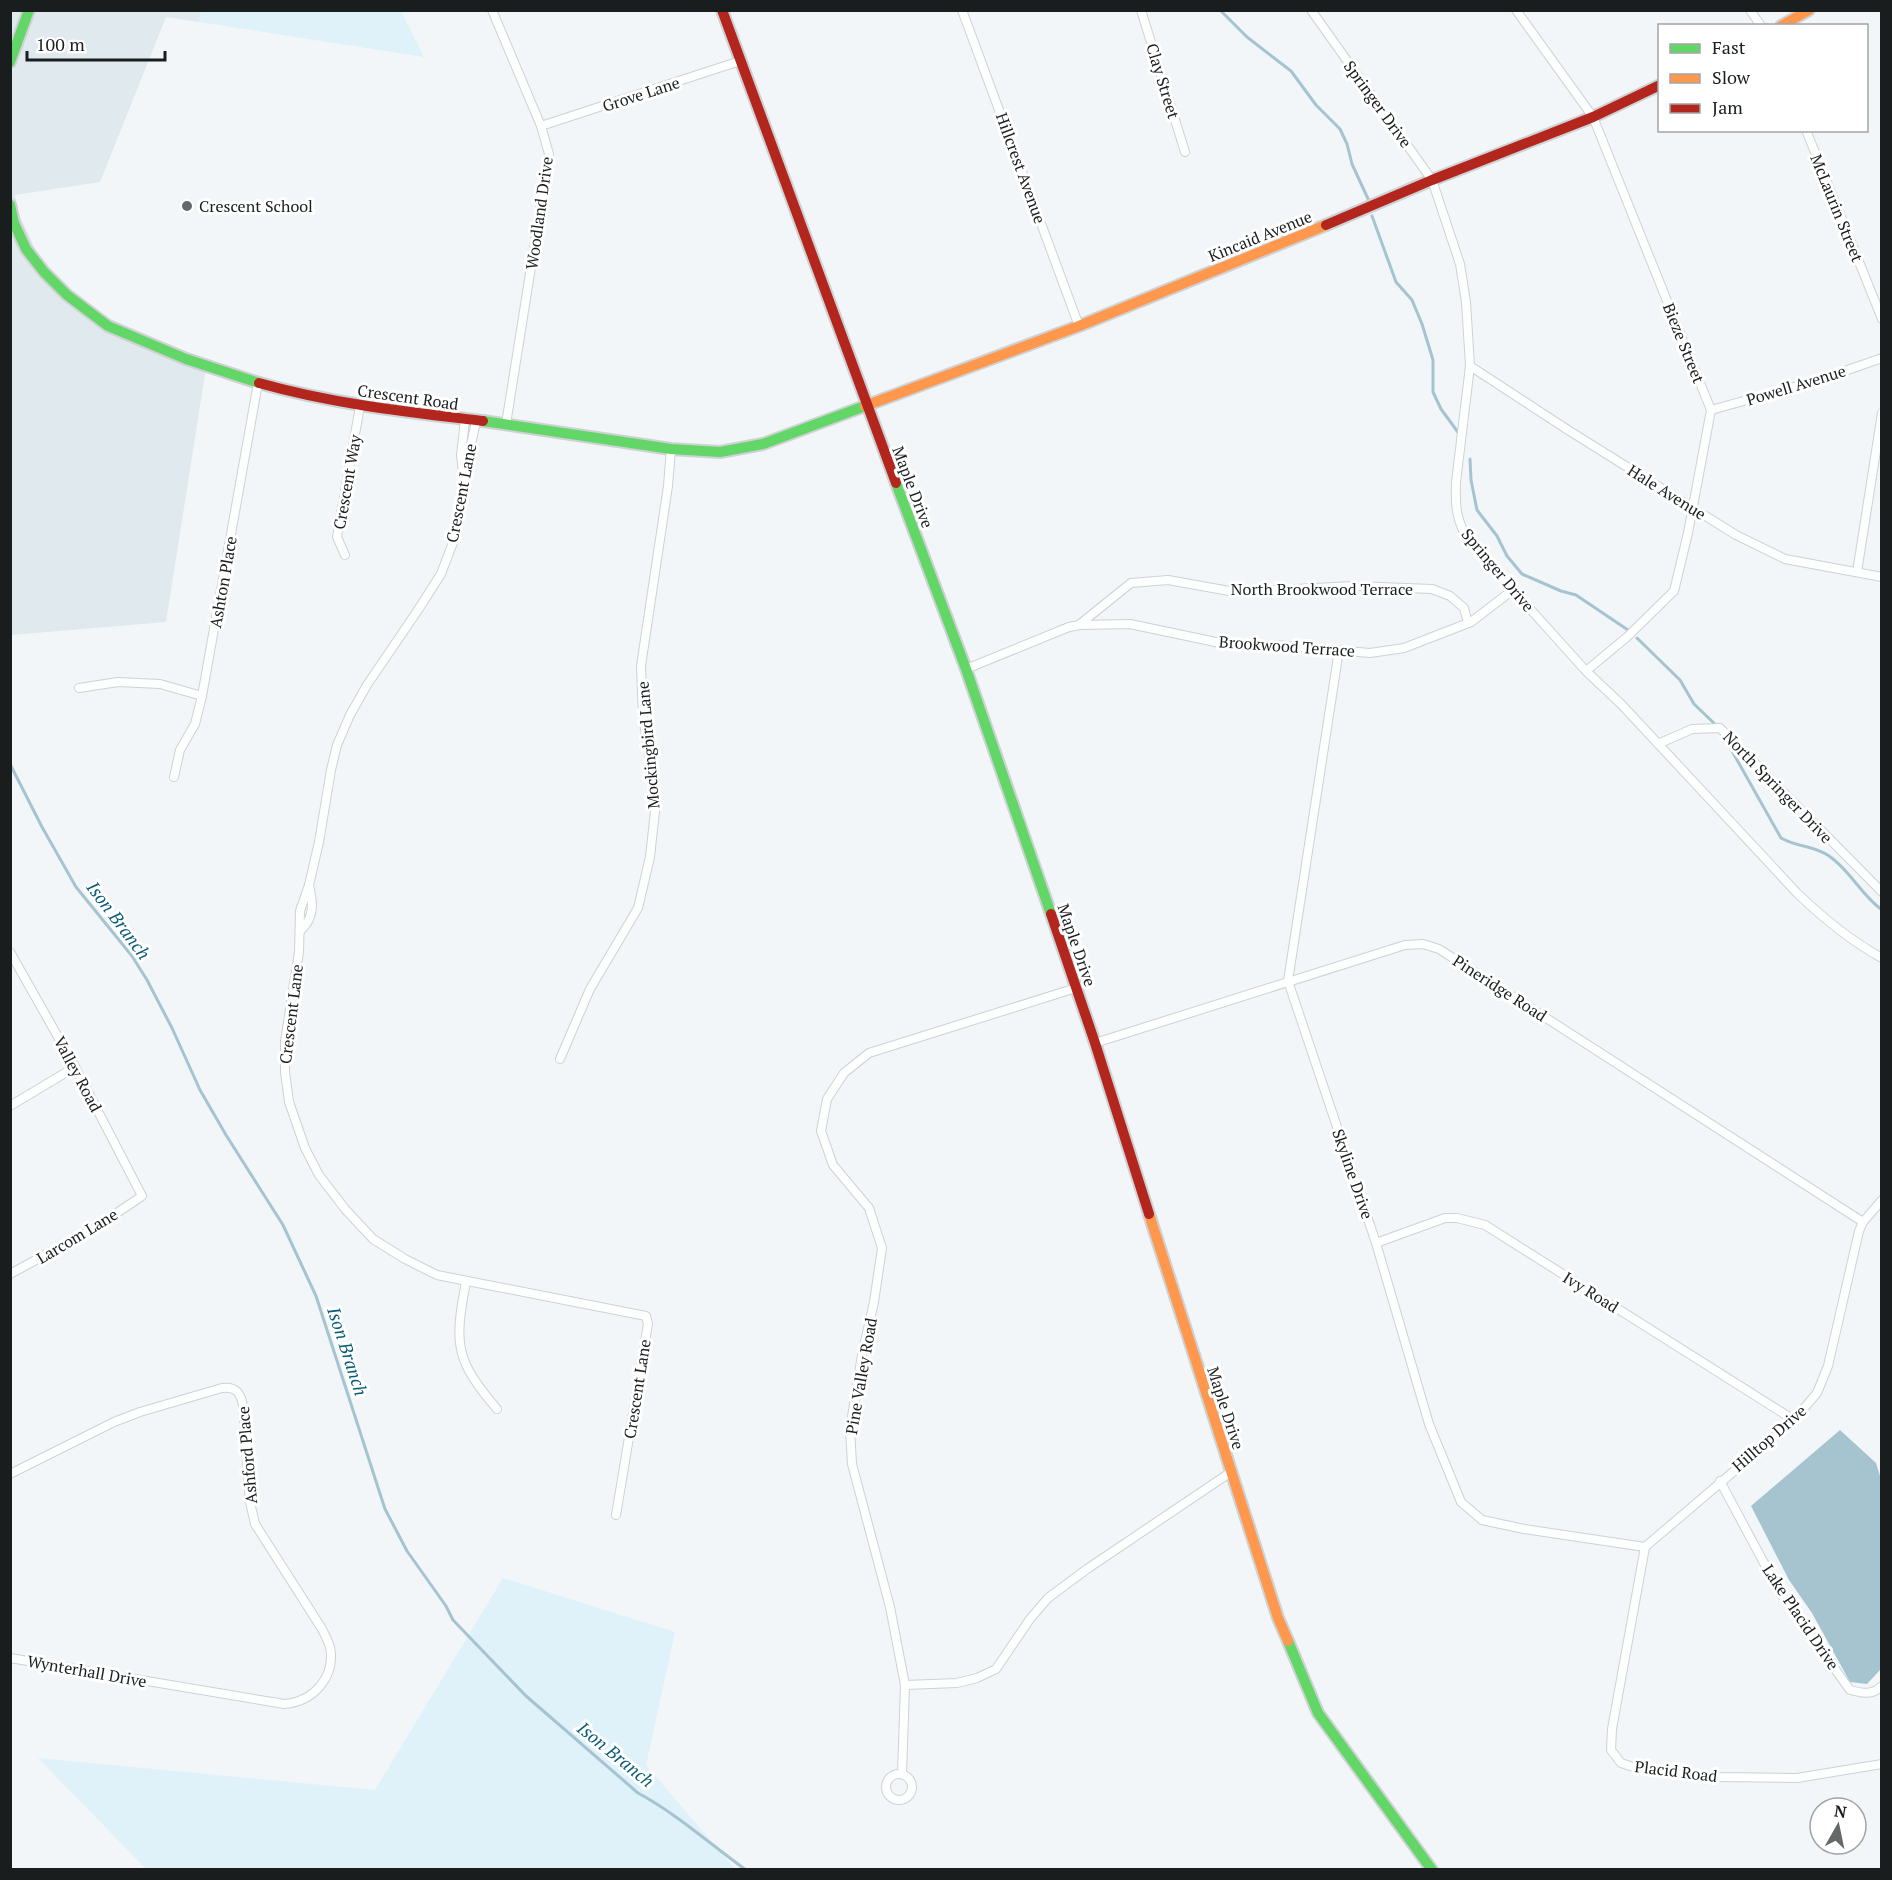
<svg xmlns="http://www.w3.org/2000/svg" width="1892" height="1880" font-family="'PT Serif',serif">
<rect width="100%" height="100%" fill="#f2f6f8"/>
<path fill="#e0e9ed" d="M11,11H201L199,22L166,17L100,182L15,195L19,214L45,271L115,327L206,368L166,622L11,635Z"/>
<g fill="#dff1f9">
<path d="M201,11H401L424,57L199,22Z"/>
<path d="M503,1578L675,1632L646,1765L735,1869H146L38,1758L375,1790Z"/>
</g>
<path fill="#a5c4d0" d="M1840,1430L1876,1463L1881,1479V1669L1867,1684L1850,1682L1812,1613L1789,1580L1751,1506Z"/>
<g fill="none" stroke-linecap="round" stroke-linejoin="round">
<g stroke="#a5c4d0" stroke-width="3">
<path d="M1220,10L1247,37L1291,71L1316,105L1340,129L1347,144L1352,164L1369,201"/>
<path d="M1372,216L1396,282L1412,300L1422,324L1433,360V392L1441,409L1460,435"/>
<path d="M1470,459L1471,480L1477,510L1497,536L1507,556L1522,574L1561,591L1576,595L1628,630"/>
<path d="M1637,638L1680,680L1694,704L1718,727"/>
<path d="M1723,735L1781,838C1799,848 1813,845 1829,856C1850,870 1861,895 1882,910"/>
<path d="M10,764L42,827L76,887L132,956L147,980L172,1028L200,1090L226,1135L283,1225L316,1296L385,1509L407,1551L446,1606L453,1620L526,1696L638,1793C677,1814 710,1844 746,1870"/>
</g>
<defs>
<g id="street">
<path d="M492,10L541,126L549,154L506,424"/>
<path d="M962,10L1079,326"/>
<path d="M1141,10L1185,152"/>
<path d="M1311,10L1432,180L1460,264L1466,302L1470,366L1456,482C1455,505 1456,521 1469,541L1586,671L1622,705L1797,893C1823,918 1849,940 1882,958"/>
<path d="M1516,10L1593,117L1711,410L1688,533L1674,591L1627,637L1586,671"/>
<path d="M1750,10L1761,26"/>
<path d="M541,126L740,61"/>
<path d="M1806,130L1882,319"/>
<path d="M1470,366L1568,430L1736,535L1785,559L1882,577"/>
<path d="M1711,410L1816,381L1882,358"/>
<path d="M476,421L465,474L457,532L441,574L418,610L367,685L350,715L337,745L331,770L319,842L309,885L300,911L299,952L285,1041V1072L289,1102L305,1148L319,1175L345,1209L373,1239L405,1259L437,1275L646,1316L648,1324L616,1515"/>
<path d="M463,473L461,455L465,420"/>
<path d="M345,555L337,537L360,406"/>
<path d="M1857,572L1882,413"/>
<path d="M1080,624L1131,583L1168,580L1235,592L1354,586L1432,589L1450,596L1464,608L1468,623"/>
<path d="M1339,650L1288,981L1376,1243L1429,1424L1461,1502L1482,1520L1524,1529L1645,1547"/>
<path d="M966,669L1069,627L1080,625L1130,624L1225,644L1275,645L1370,653L1404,648L1471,622L1514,589"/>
<path d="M79,688L118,682L160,684L202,696"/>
<path d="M1658,744L1692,729L1720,728L1882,892"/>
<path d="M174,777L180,750L195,724L202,696L258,383"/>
<path d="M301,930C315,917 313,902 309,885"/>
<path d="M10,952L75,1067L142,1196L93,1229L10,1274"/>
<path d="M1095,1043L1405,945L1423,944L1439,949L1863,1222"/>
<path d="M560,1059L590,989L638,908L650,857L656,802L643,716L641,666L668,486L671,449"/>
<path d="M10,1106L75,1067"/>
<path d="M1376,1243L1445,1218H1457L1485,1225L1794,1420"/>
<path d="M466,1282C454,1344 455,1360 497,1409"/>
<path d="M10,1474L114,1422L140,1412L222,1388C236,1386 241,1393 243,1406L250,1502L255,1524L322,1629C325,1635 328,1641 330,1647C336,1677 313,1702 284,1704L10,1658"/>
<path d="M1720,1481L1779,1591L1850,1690C1862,1693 1871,1696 1882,1686"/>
<path d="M1645,1547L1612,1729L1611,1750L1621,1763L1639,1769L1718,1777L1797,1778L1882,1764"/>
<path d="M1645,1547L1794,1420L1817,1393L1828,1366L1859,1231L1863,1222L1882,1200"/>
<path d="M905,1685L957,1683L977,1678L996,1669L1030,1619L1048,1598L1087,1569L1231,1472"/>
<circle cx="899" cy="1787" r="13"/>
<path d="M902,1774L905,1685L890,1607L852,1464L850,1429L862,1355L874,1302L882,1248L869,1208L833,1165L821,1131L827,1099L844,1073L869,1053L1076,988"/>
</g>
<g id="fast">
<path d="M10,62L29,10"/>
<path d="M10,205L14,223L26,249L44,272L67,295L108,326L186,359L259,383"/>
<path d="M483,421L671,449L720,452L763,444L865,406"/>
<path d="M896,483L966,669L1051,914"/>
<path d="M1288,1641L1318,1713L1432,1870"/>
</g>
<g id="slow">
<path d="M1781,26L1809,10"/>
<path d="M865,406L1079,326L1326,225"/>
<path d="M1149,1214L1278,1618L1288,1641"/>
</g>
<g id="jam">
<path d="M722,10L896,483"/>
<path d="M1326,225L1432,180L1593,117L1660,85"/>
<path d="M259,383C333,404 408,412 483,421"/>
<path d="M1051,914L1095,1043L1149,1214"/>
</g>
</defs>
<use href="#street" stroke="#cfd2d4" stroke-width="10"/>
<use href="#fast" stroke="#cfd2d4" stroke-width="14"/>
<use href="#slow" stroke="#cfd2d4" stroke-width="14"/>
<use href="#jam" stroke="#cfd2d4" stroke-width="14"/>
<use href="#street" stroke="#fdfefe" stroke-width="8"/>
<use href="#fast" stroke="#63d668" stroke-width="10"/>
<use href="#slow" stroke="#ff974d" stroke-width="10"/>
<use href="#jam" stroke="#b3261e" stroke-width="10"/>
</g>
<circle fill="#66696a" stroke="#fff" stroke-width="2" cx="187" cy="206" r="6"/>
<g text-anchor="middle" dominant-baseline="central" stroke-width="6" stroke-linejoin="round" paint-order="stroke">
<g font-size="16" fill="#1a1d1e" stroke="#fff">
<text transform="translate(1163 81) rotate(73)">Clay Street</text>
<text transform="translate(641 94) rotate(-18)">Grove Lane</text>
<text transform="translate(1378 104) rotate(54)">Springer Drive</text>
<text transform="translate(1021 168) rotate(70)">Hillcrest Avenue</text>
<text transform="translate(1837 208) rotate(68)">McLaurin Street</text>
<text transform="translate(539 213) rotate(-82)">Woodland Drive</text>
<text transform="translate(1260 236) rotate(-22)">Kincaid Avenue</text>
<text transform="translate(1684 343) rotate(68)">Bieze Street</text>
<text transform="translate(1796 385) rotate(-17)">Powell Avenue</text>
<text transform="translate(408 397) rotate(8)">Crescent Road</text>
<text transform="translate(347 482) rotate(-80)">Crescent Way</text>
<text transform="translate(913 487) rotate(69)">Maple Drive</text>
<text transform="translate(1667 492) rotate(32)">Hale Avenue</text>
<text transform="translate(461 493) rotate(-79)">Crescent Lane</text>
<text transform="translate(1498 570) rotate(50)">Springer Drive</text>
<text transform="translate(223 582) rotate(-80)">Ashton Place</text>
<text x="1322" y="589">North Brookwood Terrace</text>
<text transform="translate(1287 646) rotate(4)">Brookwood Terrace</text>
<text transform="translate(648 745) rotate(-95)">Mockingbird Lane</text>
<text transform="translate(1778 787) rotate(46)">North Springer Drive</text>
<text transform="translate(1077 945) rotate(71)">Maple Drive</text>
<text transform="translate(1500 988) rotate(33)">Pineridge Road</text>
<text transform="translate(291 1014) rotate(-83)">Crescent Lane</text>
<text transform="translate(78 1074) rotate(62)">Valley Road</text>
<text transform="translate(1353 1174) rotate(71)">Skyline Drive</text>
<text transform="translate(77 1236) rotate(-31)">Larcom Lane</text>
<text transform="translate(1591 1292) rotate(32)">Ivy Road</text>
<text transform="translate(861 1376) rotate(-80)">Pine Valley Road</text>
<text transform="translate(637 1389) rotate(-81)">Crescent Lane</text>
<text transform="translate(1226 1408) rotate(72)">Maple Drive</text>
<text transform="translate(1769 1438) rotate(-41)">Hilltop Drive</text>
<text transform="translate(247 1455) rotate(-95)">Ashford Place</text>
<text transform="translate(1801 1617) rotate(56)">Lake Placid Drive</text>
<text transform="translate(87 1671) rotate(10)">Wynterhall Drive</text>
<text transform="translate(1676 1771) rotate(7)">Placid Road</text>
</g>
<g font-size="16" fill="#1a1d1e" stroke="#fff" text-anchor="start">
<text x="199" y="206">Crescent School</text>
</g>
<g font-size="18" font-style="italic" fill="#0a5d76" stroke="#fff">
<text transform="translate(119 920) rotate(53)">Ison Branch</text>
<text transform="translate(348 1351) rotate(72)">Ison Branch</text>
<text transform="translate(616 1754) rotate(39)">Ison Branch</text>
</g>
</g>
<rect width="1892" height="1880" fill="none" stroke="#1a1d1e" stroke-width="24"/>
<rect x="1658" y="24" width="210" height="108" fill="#ffffff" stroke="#a3a5a5" stroke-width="1.5"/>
<rect x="1670" y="44" width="30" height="9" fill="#63d668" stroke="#a3a5a5" stroke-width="1.5"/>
<text x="1712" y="54" font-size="18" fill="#1a1d1e">Fast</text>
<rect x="1670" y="74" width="30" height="9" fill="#ff974d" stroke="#a3a5a5" stroke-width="1.5"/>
<text x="1712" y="84" font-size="18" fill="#1a1d1e">Slow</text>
<rect x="1670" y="104" width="30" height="9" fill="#b3261e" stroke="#a3a5a5" stroke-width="1.5"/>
<text x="1712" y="114" font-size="18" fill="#1a1d1e">Jam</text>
<g transform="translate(1838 1826) rotate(9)"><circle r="28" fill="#ffffff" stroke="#a3a5a5" stroke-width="1.5"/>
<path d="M0-4.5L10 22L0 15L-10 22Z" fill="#66696a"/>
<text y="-9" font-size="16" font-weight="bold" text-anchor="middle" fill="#1a1d1e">N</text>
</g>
<path d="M27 51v9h138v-9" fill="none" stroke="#1a1d1e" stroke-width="3"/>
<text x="36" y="51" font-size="18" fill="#1a1d1e" stroke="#ffffff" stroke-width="4.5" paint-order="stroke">100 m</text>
</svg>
